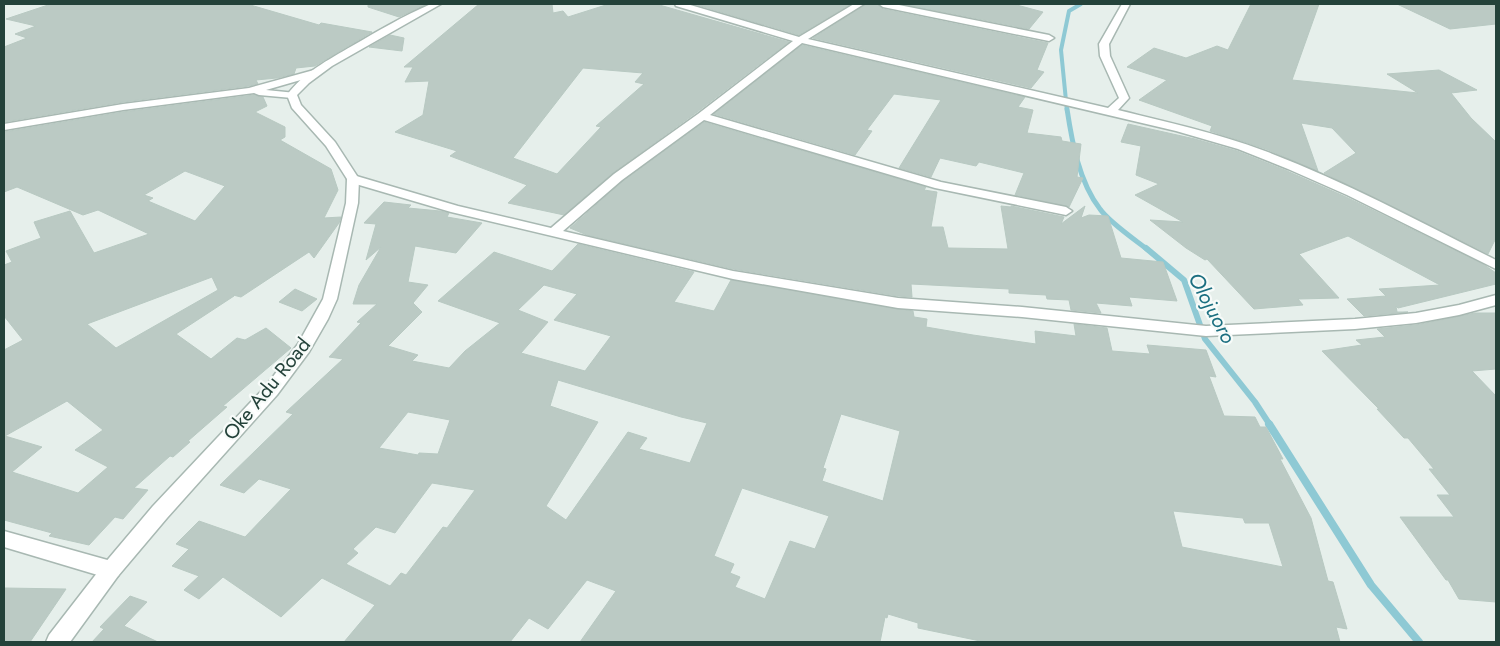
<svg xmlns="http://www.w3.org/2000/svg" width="1500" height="646" font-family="Jost,sans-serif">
<rect width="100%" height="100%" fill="#e6efeb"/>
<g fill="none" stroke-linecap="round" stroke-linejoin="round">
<path stroke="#8ec9d4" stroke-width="4" d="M1067,111L1061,50L1069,11L1081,4"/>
<path stroke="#8ec9d4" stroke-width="5" d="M1067,109C1072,142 1079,182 1100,209C1109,222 1134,239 1148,250"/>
<path stroke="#8ec9d4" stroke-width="6" d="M1146,248L1184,280L1205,339L1255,402L1270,425"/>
<path stroke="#8ec9d4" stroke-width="8" d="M1269,424L1371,585L1419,642"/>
</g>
<g fill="#bbcac4" stroke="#b8c9c2" fill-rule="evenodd">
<path d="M51,4H247L319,25L321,23L372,32L315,66L296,68L294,74L277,78L256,80L258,84L249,86L123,102L4,122V47L27,38L15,34L36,26L6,19Z"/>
<path d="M368,4H427L399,17L368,7Z"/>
<path d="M479,4H552L553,13L563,11L568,17L609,4H656L789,42L697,112L613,173L564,215L508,203L527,185L450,156L457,151L395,132L423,115L429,81L405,82L413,67H404ZM583,68L643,73L635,82L644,84L596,126L601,127L557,174L513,158Z"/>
<path d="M694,4H851L799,35Z"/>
<path d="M866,4H877L883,9L1048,43L1037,70L1044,72L1031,88L813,38Z"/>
<path d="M902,4H1013L1043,12L1029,29Z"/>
<path d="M1251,4H1319L1292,80L1418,93L1387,74L1439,70L1477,90L1451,93L1471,118L1496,142V238L1488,254L1324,173L1356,153L1332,128L1301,123L1318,171L1266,149L1210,131L1212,126L1139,100L1167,80L1127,67L1154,48L1186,58L1217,46L1228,50Z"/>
<path d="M1397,4H1496V24L1450,29Z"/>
<path d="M390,35L404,38L402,51L369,47Z"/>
<path d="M802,45L1025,97L1018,107L1033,110L1027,133L1061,137L1062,141L1081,144L1077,177L1083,178L1069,207L1015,195L1024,173L979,162L976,166L940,158L931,177L899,168L941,100L894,94L867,130L872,131L855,155L714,114Z"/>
<path d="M254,95L263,97L267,106L255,112L285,127V137L280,140L331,169L338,190L324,218L341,217L339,223L314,258L309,252L241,297L233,295L234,296L176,334L211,359L237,338L245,340L266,328L291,348L223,406L227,407L188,441L190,442L173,457L170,456L134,488L148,490L123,519L115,517L89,545L49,536L52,533L4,520V350L23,340L4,316V265L12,262L6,251L41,238L34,222L70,211L94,253L149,234L98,210L83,215L17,187L4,192V132L123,112ZM185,171L225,186L195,221L148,201L153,198L144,195ZM212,277L218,290L116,348L87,324ZM67,401L103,430L75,450L108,467L78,493L12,472L42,447L5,436Z"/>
<path d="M704,122L926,187L924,190L937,192L931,227H943L948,248L1008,249L1001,206L1011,207V206L1064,217L1061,224L1085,206L1081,218L1089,215L1108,216L1121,258L1163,262L1177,301L1129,297L1132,306L1096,303L1101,313L1071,310L1069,300L1047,299L1046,295L1009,293V289L911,284L912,297L898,296L733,269L587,235L570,228L623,181Z"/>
<path d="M1128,124L1195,139L1237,151L1287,171L1346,197L1483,264L1496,273V284L1398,308L1396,306L1397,312H1408L1364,316L1347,299L1386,296L1379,289L1440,285L1348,236L1299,254L1339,298L1298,299L1303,305L1254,309L1207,259L1205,260L1186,248L1150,220L1183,222L1135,195L1159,184L1136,175L1141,146L1121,142Z"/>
<path d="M384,202L411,205L408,208L440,211L449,213L447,217L482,223L456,253L415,246L408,282L428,285L413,303L422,312L388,346L418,355L412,361L449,368L465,351L500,323L438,301L494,252L552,271L578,244L694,272L674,302L714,311L731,280L913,311L914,317L927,319L926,327L973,335L1036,344L1035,331L1076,336L1074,324L1107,328L1112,351L1150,354L1147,345L1206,350L1216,377L1209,376L1224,416L1255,417L1260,427H1266L1283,459H1280L1311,518L1328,581L1333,582L1347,629L1336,627L1340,642H985L918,628V623L888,614L887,618L885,617L880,642H580L616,591L587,580L548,629L529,618L510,642H344L375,605L322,578L281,617L223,577L199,599L184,590L199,576L172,566L189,549L176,544L199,521L245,537L291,489L259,479L244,493L220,485L293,414L286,412L343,359L329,357L361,323L357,322L377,304H353L359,285L381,247L366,260L376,224L364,223ZM544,285L577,294L554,320L611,336L585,371L521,353L548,322L518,310ZM558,380L681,417L707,423L690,463L639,449L647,438L628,432L566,520L546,506L598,422L550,406ZM408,412L450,420L438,454L419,453L418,455L379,448ZM841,414L900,431L883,501L822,481L826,469L823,468ZM432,483L475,490L447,528L443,527L406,575L401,573L390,586L346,564L358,553L353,549L376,527L395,533ZM742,488L829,516L815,549L790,541L765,599L735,587L740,577L730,573L734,564L714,556ZM1173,511L1243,518L1245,523H1269L1283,567L1182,547Z"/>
<path d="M295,289L317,299L302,311L279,302Z"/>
<path d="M1475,313H1496V369L1472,371L1496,396V602L1459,599L1448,580H1446L1400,517H1454L1437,495H1450L1429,469H1434L1408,438H1404L1377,409H1379L1322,351L1362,345L1356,340L1385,337L1377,329L1416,325Z"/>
<path d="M4,588L66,589L30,642H4Z"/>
<path d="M130,596L147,602L124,626L158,642H92L104,629L100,627Z"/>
</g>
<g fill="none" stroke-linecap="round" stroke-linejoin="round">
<defs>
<g id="minor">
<path d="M675,4H687L799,37L854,4H864L808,39L1108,108L1119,98L1100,56L1099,44L1122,4H1130L1109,44L1110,56L1129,98L1118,110C1167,122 1217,133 1265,151C1345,181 1420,222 1496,260V269L1347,195L1288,169L1238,149L1176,131L802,43L710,115L941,182L1066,207L1072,211L1066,215L935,188L704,120L622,180L563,231L733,271L898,298L1022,307L1206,326L1355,319L1416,313L1459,305L1496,295V305L1459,315L1416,323L1355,329L1206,336L1022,317L898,308L733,279L451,212L349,182L347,179L353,175L458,206L551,228L614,174L698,114L793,41L676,6Z"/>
<path d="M879,4H894L1049,35L1054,38L1049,41L883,7Z"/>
<path d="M314,70L319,73L318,75L266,90L296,93L297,95L292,98L259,95L254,93L123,110L4,130V124L123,104L249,88Z"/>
<path d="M4,531L111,561L118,564L121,570L118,576L111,579L4,547Z"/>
</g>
<path id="tertiary" d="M431,4H441L332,66L309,83L297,95L301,105L335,142L359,179L358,203L337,299L328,319L309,352L277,395L167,518L118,576L70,642H46L49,635L104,564L153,506L265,387L298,344L323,299L346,203L347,179L326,146L292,108L287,95C303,73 328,60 352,46C378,31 403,16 431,4Z"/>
</defs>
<use href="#minor" stroke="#a8b8b2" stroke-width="3"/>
<use href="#tertiary" stroke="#a8b8b2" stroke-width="3"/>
<use href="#minor" fill="#fff" fill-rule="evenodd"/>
<use href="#tertiary" fill="#fff" fill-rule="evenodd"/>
</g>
<g text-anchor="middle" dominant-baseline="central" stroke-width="4.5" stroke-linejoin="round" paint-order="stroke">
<g font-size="20" fill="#24423a" stroke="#f7fbf9">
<text transform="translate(267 389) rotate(-51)">Oke Adu Road</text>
</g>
<g font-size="21" font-style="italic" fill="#1c6f80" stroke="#f7fbf9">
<text transform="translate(1212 308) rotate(62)">Olojuoro</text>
</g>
</g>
<rect width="1500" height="646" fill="none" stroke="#24423a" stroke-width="10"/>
</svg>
